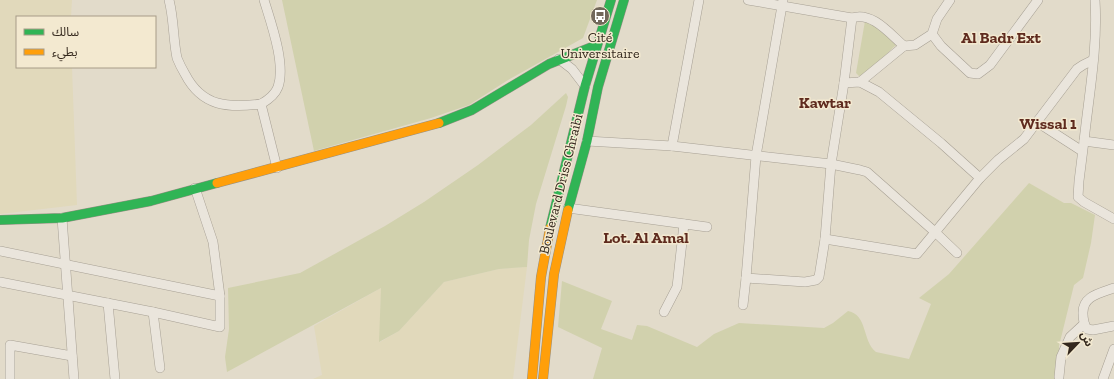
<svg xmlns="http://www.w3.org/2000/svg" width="1114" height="379" font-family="'Zilla Slab','Noto Sans Arabic',serif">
<rect width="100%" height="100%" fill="#e2dbca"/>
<g fill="#e1d9bb">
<path d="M0,0H72L71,17H17V67H72L77,205L0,214Z"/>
<path d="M527,267L513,379H313L322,375L314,326L381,288L380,342L399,331L444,282L499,269Z"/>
</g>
<g fill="#d1d1ad">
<path d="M282,0H597L583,38L508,80L469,105L431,118L314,151Z"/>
<path d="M866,19L893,39L897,44C888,52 869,74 859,76L856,73L865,21Z"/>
<path d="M566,93L568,97L566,106L536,204L529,240L527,267L499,269L444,282L399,331L379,342L381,288L227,372L225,357L229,329L228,288L300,273L385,226L424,202L478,165L531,125Z"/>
<path d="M1029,183L1064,203H1071L1095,215L1091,243L1083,278L1074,285L1059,346V377L1062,379H593L602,348L558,327L562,281L612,301L601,329L632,340L637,325L647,326L697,347L714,334L739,323L824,328L833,323L848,311C868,315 862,341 876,352L909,359L931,304L919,298L949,274Z"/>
</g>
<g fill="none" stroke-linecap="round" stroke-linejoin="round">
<defs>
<g id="street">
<path d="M169,0C174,19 173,39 177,58C179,63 182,69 185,74C202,107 228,108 261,104"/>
<path d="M264,0C271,23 286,64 278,87C275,95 268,100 261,104L277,168"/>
<path d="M748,0L852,18C872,11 890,34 904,46L915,45L932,34"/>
<path d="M950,0L937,19L932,34L941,46L970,73L978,74L990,65L1038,0"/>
<path d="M1095,0C1098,47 1089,94 1084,141L1114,145"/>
<path d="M852,18L844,83L860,82L879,92L941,143L980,178"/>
<path d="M559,59L572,69L585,86"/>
<path d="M860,82L904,46"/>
<path d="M1037,122L1082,151"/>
<path d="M587,141L672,146L831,164L860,170L867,172L935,232L957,253"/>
<path d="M1084,141L1079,181L1078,197L1084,202L1114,219"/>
<path d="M672,146L699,0"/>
<path d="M568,208L707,227"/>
<path d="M62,218L74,379"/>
<path d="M825,239L917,254L980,178L998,160L1024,139L1077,69L1083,65L1093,60"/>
<path d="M0,251L220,296"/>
<path d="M746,278L805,282L816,280L819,277L825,239L831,164L844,83"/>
<path d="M0,282L153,312L220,327V296L213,242L195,188"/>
<path d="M1114,288C1100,293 1082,296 1083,314C1083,319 1084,324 1087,329L1093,330L1114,326"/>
<path d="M108,303L115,379"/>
<path d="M743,305L746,278L756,156L783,0"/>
<path d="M153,312L160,368"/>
<path d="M664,312L677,287L684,224"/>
<path d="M1059,377L1061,357L1070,337L1084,324"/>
<path d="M10,379V345L72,356"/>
<path d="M1103,379L1114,349"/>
</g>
<g id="fast">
<path d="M439,123L472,110L549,64L597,45"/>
<path d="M568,210L587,141L598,87L624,0"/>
<path d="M0,220L62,218L151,201L217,183"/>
<path d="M550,228L585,86L611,0"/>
</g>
<g id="slow">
<path d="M217,183L439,123"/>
<path d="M532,379L541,277L550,228"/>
<path d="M543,379L554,274L568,210"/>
</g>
</defs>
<use href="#street" stroke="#a7a094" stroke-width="10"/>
<use href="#fast" stroke="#968f84" stroke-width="10"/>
<use href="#slow" stroke="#968f84" stroke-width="10"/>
<use href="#street" stroke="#eae5dc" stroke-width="9"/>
<use href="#fast" stroke="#30b455" stroke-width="9"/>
<use href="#slow" stroke="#ff9f0a" stroke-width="9"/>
</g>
<defs>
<symbol id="bus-disc" viewBox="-11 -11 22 22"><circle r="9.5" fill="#71675a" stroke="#f3e9d0"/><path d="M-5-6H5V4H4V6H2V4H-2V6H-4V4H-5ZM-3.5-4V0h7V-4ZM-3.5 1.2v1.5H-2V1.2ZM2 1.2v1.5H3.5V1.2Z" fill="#fff"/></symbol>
</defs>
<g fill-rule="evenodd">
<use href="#bus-disc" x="589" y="5" width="22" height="22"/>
</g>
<g text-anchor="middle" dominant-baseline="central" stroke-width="3" stroke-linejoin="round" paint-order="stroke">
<g font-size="14" fill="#34281d" stroke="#f3e9d0">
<text x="600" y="37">Cité<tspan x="600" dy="16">Universitaire</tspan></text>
</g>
<g font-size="14" fill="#34281d" stroke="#f3e9d0">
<text transform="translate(561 184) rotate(-76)">Boulevard Driss Chraibi</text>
</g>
<g font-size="16" font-weight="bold" fill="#5f2b1e" stroke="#f3e9d0">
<text x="1001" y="37">Al Badr Ext</text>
<text x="825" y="102">Kawtar</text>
<text x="1048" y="123">Wissal 1</text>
<text x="646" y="237">Lot. Al Amal</text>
</g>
</g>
<rect x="16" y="16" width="140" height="52" fill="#f3e9d0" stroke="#a79c88"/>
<rect x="24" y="29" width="20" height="6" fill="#30b455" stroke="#a79c88"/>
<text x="52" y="36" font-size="12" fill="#34281d">سالك</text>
<rect x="24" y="49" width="20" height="6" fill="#ff9f0a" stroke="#a79c88"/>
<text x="52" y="56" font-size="12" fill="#34281d">بطيء</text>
<g transform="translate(1078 343) rotate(65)" stroke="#f3e9d0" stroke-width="3" paint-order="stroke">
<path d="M0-3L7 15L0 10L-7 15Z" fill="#34281d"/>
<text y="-6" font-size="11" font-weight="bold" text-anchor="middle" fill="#34281d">ش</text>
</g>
</svg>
